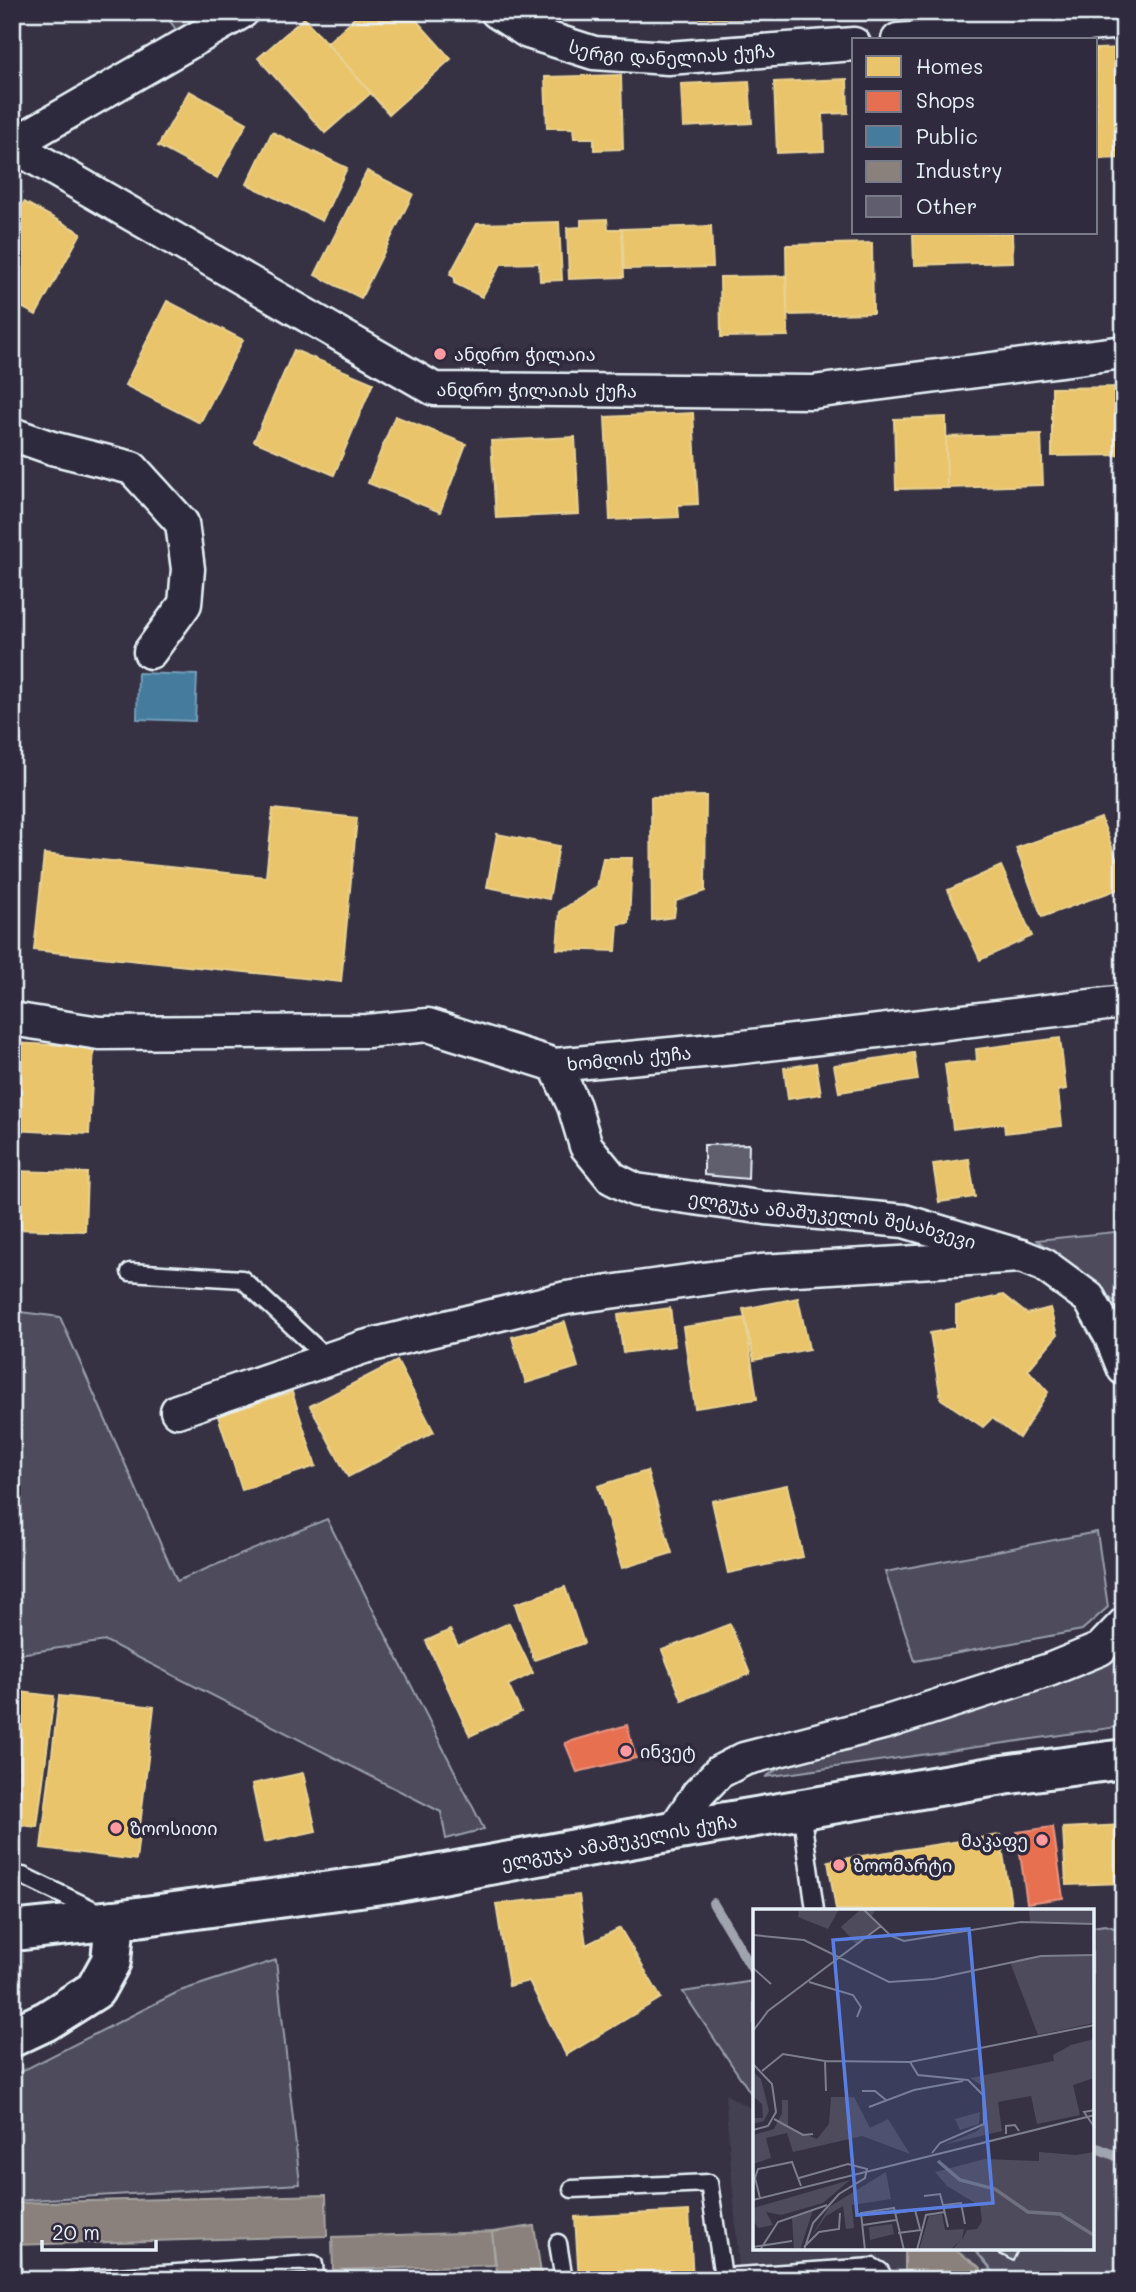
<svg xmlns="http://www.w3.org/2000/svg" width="1136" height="2292" font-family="Mali,'Noto Sans Georgian',sans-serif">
<rect width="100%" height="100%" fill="#363244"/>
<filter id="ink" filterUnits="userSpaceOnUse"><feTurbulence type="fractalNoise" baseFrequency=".0143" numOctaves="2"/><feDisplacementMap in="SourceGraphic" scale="14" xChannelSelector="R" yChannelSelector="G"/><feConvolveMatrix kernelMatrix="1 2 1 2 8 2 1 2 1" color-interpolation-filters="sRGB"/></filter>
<g filter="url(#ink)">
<path fill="#433f51" d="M725,2094L754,2110V2248H973L1000,2280H740Z"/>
<g fill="#4d4b5c" stroke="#9a9eaa" stroke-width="2">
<path d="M163,12H242L187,44Z"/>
<path d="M1124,1231V1309L1037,1240Z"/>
<path d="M12,1311L60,1317L177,1581L327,1519L484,1829L446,1839L441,1812L106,1641L12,1655Z"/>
<path d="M1097,1532L1108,1607L1082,1630L915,1661L885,1572Z"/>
<path d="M1124,1651V1726L765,1777L788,1763L1055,1682Z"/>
<path d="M1105,1925L1124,1931V2280H1000L973,2248H1092V1927Z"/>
<path d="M276,1960L300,2184L12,2201V2076L180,1991Z"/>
<path d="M754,1981V2098L683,1992Z"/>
</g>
<g fill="#e9c46a" stroke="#e9d295" stroke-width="2">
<path d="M361,12H409L451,59L389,114L327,43Z"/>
<path d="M693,12H762V19L693,18Z"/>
<path d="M304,18L371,93L325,133L258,58Z"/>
<path d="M1124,48V158L1097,159L1096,49Z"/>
<path d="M621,75L623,149L594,150V138H574L573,128H547L545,77Z"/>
<path d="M847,79L848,113L823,114L824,151L777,153L774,82Z"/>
<path d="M749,81L752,123L683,127L681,84Z"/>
<path d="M189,91L247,123L217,178L158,146Z"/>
<path d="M272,132L347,168L322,221L247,184Z"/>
<path d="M367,171L413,194L361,298L315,275Z"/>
<path d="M24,202L81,233L36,315L12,302V224Z"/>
<path d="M607,219L608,229H622L624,277L569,279L567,228L581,227V220Z"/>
<path d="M559,222L562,280L540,281L539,263L501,264L482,297L454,283L455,278L450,274L477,224Z"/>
<path d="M711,226L713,267L624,269L622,229Z"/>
<path d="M913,233H1012L1013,262L914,265Z"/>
<path d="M872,243L873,313L787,315L786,245Z"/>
<path d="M786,276L788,336L721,337L720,277Z"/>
<path d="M167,301L243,340L200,423L125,385Z"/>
<path d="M294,350L373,383L334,475L254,441Z"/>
<path d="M1124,387V455L1052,456V388Z"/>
<path d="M693,413L698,504L678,505L679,517L610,520L605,417Z"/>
<path d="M395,416L466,444L440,512L368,483Z"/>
<path d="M946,417L947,488L896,489L894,419Z"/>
<path d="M1041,434L1043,485L947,488L946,437Z"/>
<path d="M575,437L579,514L496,518L491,441Z"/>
<path d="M706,796L705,891L676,901L674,917L652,920L651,797Z"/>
<path d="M273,809L357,818L341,982L34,950L44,854L266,877Z"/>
<path d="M1101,818L1124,879V887L1042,917L1016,848Z"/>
<path d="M497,834L559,846L549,899L487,887Z"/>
<path d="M603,858H632L629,923L618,924L616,951L557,949L560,911L597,887Z"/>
<path d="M1001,866L1032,936L980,960L948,890Z"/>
<path d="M12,873L20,874L14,930L12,929Z"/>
<path d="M1060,1038L1066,1089L1058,1091L1062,1126L1005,1133L1004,1123L953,1129L945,1064L977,1061L976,1049Z"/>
<path d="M12,1043L94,1047L89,1134L12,1130Z"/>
<path d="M914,1053L918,1080L839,1092L834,1065Z"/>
<path d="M816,1063L821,1094L788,1099L784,1068Z"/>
<path d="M969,1159L975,1197L939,1202L933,1164Z"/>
<path d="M12,1171L87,1173L85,1231L12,1229Z"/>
<path d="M1003,1295L1027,1314L1050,1308L1057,1335L1028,1370L1048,1392L1019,1438L992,1418L983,1427L941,1399L930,1333L956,1328V1306Z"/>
<path d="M798,1298L809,1349L754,1360L743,1309Z"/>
<path d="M670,1308L675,1346L623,1353L618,1315Z"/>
<path d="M745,1318L757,1399L695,1408L683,1327Z"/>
<path d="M565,1322L578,1367L526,1383L512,1337Z"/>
<path d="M397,1361L434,1432L348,1477L310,1406Z"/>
<path d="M292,1392L316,1466L242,1490L218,1416Z"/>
<path d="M647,1471L672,1553L622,1568L598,1486Z"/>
<path d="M787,1485L803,1557L728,1573L712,1501Z"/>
<path d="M565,1587L584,1643L534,1660L515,1604Z"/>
<path d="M509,1623L533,1673L508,1685L521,1712L470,1736L426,1641L450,1630L458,1646Z"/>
<path d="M730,1624L750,1674L682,1700L662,1650Z"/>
<path d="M12,1691L54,1696L37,1827L12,1824Z"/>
<path d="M59,1696L154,1707L136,1860L41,1848Z"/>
<path d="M303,1773L316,1831L264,1842L252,1784Z"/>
<path d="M1124,1825V1883L1066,1885L1063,1828Z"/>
<path d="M1000,1835L1012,1910H836L828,1861Z"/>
<path d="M579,1895L586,1945L620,1928L661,1998L566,2055L529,1981L509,1986L496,1904Z"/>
<path d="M689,2211L693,2280H579L575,2217Z"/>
</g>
<g fill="#e76f51" stroke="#e79683" stroke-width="2">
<path d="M627,1725L636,1758L577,1772L565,1743Z"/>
<path d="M1053,1827L1063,1898L1027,1903L1017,1832Z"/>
</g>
<path fill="#457b9d" stroke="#769eb8" stroke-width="2" d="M138,673L197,675L195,721L137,719Z"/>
<g fill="#8a817c" stroke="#a6a3a1" stroke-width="2">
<path d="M326,2195L327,2236L12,2245V2203Z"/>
<path d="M534,2226L542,2280H498L492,2232Z"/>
<path d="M492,2232L495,2265L333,2270L332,2237Z"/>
<path d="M12,2245H21L22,2280H12Z"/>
<path d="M905,2248H952L981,2268L980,2280H905Z"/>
</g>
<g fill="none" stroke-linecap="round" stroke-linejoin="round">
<g stroke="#a0a4af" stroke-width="10">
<path d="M713,1903L754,1972"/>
<path d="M1092,2146L1124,2159"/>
</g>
</g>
<g fill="#605e6e" stroke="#e8f1f8" stroke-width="2">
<path d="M749,1144L748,1179L704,1175V1145Z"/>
<path d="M988,2248H1019L1013,2261Z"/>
</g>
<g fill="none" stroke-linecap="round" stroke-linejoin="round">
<defs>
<g id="service">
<path d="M130,1272L242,1279L328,1359"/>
<path d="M801,1810L815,1910"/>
<path d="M12,1874L23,1876L100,1913"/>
<path d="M572,2189L709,2183L723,2277"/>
<path d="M558,2243L564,2280"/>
<path d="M71,2280L314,2264L315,2280"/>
<path d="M723,2280V2277L873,2267L880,2271L885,2280"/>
</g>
<g id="minor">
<path id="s1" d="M242,12L12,145L434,389L813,392L1124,352"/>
<path id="s2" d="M497,12L528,32L594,53L668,58L854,44"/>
<path d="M898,40L1124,22"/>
<path d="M12,434L52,448L132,468L182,523L188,569L185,604L150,652"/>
<path id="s3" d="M12,1019L99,1033L367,1031L428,1025L555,1065L734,1048L1124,1002"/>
<path id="s4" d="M555,1065L574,1106L586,1146L612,1178L636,1190L766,1208L904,1221L1021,1256L1044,1265L1089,1298L1111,1337L1124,1369"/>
<path d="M177,1411L364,1347L566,1298L761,1271L1021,1256"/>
<path d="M673,1831L698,1794L719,1772L744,1759L890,1721L1049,1670L1100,1649L1124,1624"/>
</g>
<path id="tertiary" d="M12,2037L46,2021L95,1990L111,1961L115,1920"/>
<g id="secondary">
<path id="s5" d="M12,1931L115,1920L397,1882L673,1831L1003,1775L1124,1759"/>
</g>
</defs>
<use href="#service" stroke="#e8f1f8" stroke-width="21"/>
<use href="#minor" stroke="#e8f1f8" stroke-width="37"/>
<use href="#tertiary" stroke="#e8f1f8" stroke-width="44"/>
<use href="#secondary" stroke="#e8f1f8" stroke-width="44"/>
<use href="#service" stroke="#2f2a3d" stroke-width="16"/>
<use href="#minor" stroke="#2f2a3d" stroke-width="32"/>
<use href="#tertiary" stroke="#2f2a3d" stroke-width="38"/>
<use href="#secondary" stroke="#2f2a3d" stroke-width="38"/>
</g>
</g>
<g fill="#ff9aa2" stroke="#2f2a3d" stroke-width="2.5">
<circle cx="440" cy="354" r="7"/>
<circle cx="626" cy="1751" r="7"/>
<circle cx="116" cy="1828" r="7"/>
<circle cx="1042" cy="1840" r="7"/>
<circle cx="839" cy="1865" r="7"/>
</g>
<g text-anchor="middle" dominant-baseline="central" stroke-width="7" stroke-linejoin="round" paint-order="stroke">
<g font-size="18" fill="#e8f1f8" stroke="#2f2a3d">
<text stroke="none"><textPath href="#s2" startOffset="184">სერგი დანელიას ქუჩა</textPath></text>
<text stroke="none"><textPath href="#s1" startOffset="856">ანდრო ჭილაიას ქუჩა</textPath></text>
<text stroke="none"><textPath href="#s3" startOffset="625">ხომლის ქუჩა</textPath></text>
<text stroke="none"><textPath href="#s4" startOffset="354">ელგუჯა ამაშუკელის შესახვევი</textPath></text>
<text stroke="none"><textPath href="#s5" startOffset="614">ელგუჯა ამაშუკელის ქუჩა</textPath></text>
</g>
<g font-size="18" fill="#e8f1f8" stroke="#2f2a3d" text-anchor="start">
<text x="454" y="354">ანდრო ჭილაია</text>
<text x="640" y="1751">ინვეტ</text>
<text x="130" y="1828">ზოოსითი</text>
<text x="1028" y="1840" text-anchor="end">მაკაფე</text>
<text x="853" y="1865">ზოომარტი</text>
</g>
</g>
<g transform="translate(753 1909)">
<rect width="341" height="341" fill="#363244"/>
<path d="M46,0H86L75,20L45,8ZM108,0H123L118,8L128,17L103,35L88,18ZM276,0H341V15L277,13ZM341,46V114L285,126L257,53L288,47ZM341,130V169L320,176L327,206L284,215L278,187L245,193L249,222L190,236L224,222L235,211L228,176L217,169L301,152L300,146L318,136ZM0,163L8,170L16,202L11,212L0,215V209H10L9,195L0,187ZM78,188H101L117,219L135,210L157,245L109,227L40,243L34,224L13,229L18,249L0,255V226L21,220L29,204V191H35V218L64,230L76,215ZM227,203L226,215L207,221L202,210ZM286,243L323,246L341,243V341H199L207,332L197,341H166L176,307L189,305L192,321L211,320L209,331L214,321L224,320L229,312L227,297L194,277L182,263L232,250L286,252ZM133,263L138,290L99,296L101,319L93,320L90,297L73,307L58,328L76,298ZM97,271L70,294L28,306L13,303L20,316L5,319L0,311V299ZM60,301L47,341H41L39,309ZM139,315L141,325L117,331L116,318Z" fill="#4d4b5c"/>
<path fill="none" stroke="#70717f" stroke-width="3.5" d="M185,252L207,271L242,280L275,303L307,305L342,327"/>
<path fill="none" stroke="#7d7e8c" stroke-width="2" d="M110,0L138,27L151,32L268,13L342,15M0,26L51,31L136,73L181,70L288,47L342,46M0,59L18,75M56,73L100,86L108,98L104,108M0,122L15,102L128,17M72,152L73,182M157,153L165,166L215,171L230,186L231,215L187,234L179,244M0,155L19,175L23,203L15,217L0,221M9,162L30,145L72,152L157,153L342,116M109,182H122L133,191M116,198L161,181L210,172M342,201L331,203L342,219M21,210L50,226L60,225M253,225V217L262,216L266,222M46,269L95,255L114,260L112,269L86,285L60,314L51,341M171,287L187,285L190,296M7,289L2,269L5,260L39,253L48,277M0,291L342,206M142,304L162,301L167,320M110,316L143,311M195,318L190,296L208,294L212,315M145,324L168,321M0,338L39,332M51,338L66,323L86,320L87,304M7,341L25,313L74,296M112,341L108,304L141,299L151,341M164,341L173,306L192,303"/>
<path fill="#5a7fe2" fill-opacity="0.15" stroke="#5a7fe2" stroke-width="3.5" d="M216,20L240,294L104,306L80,31Z"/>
<rect width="341" height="341" fill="none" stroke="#e8f1f8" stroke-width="3.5"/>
</g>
<rect width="1136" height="2292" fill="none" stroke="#2f2a3d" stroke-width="42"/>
<rect x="21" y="21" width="1094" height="2250" fill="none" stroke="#e8f1f8" stroke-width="2.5" filter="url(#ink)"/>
<rect x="852" y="38" width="245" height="196" fill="#2f2a3d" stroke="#797a88" stroke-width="2"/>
<rect x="866" y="56" width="35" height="21" fill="#e9c46a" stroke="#797a88" stroke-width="2"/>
<text x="916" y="74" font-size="21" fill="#e8f1f8">Homes</text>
<rect x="866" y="91" width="35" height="21" fill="#e76f51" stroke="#797a88" stroke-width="2"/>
<text x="916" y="108" font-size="21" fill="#e8f1f8">Shops</text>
<rect x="866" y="126" width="35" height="21" fill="#457b9d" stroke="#797a88" stroke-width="2"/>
<text x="916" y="144" font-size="21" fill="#e8f1f8">Public</text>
<rect x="866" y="161" width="35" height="21" fill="#8a817c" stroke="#797a88" stroke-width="2"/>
<text x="916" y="178" font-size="21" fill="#e8f1f8">Industry</text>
<rect x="866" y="196" width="35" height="21" fill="#605e6e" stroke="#797a88" stroke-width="2"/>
<text x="916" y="214" font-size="21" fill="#e8f1f8">Other</text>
<path d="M42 2240v10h114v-10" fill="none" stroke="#e8f1f8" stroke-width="3.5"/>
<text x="52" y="2240" font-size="21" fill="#e8f1f8" stroke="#2f2a3d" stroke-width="5" paint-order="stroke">20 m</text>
</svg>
